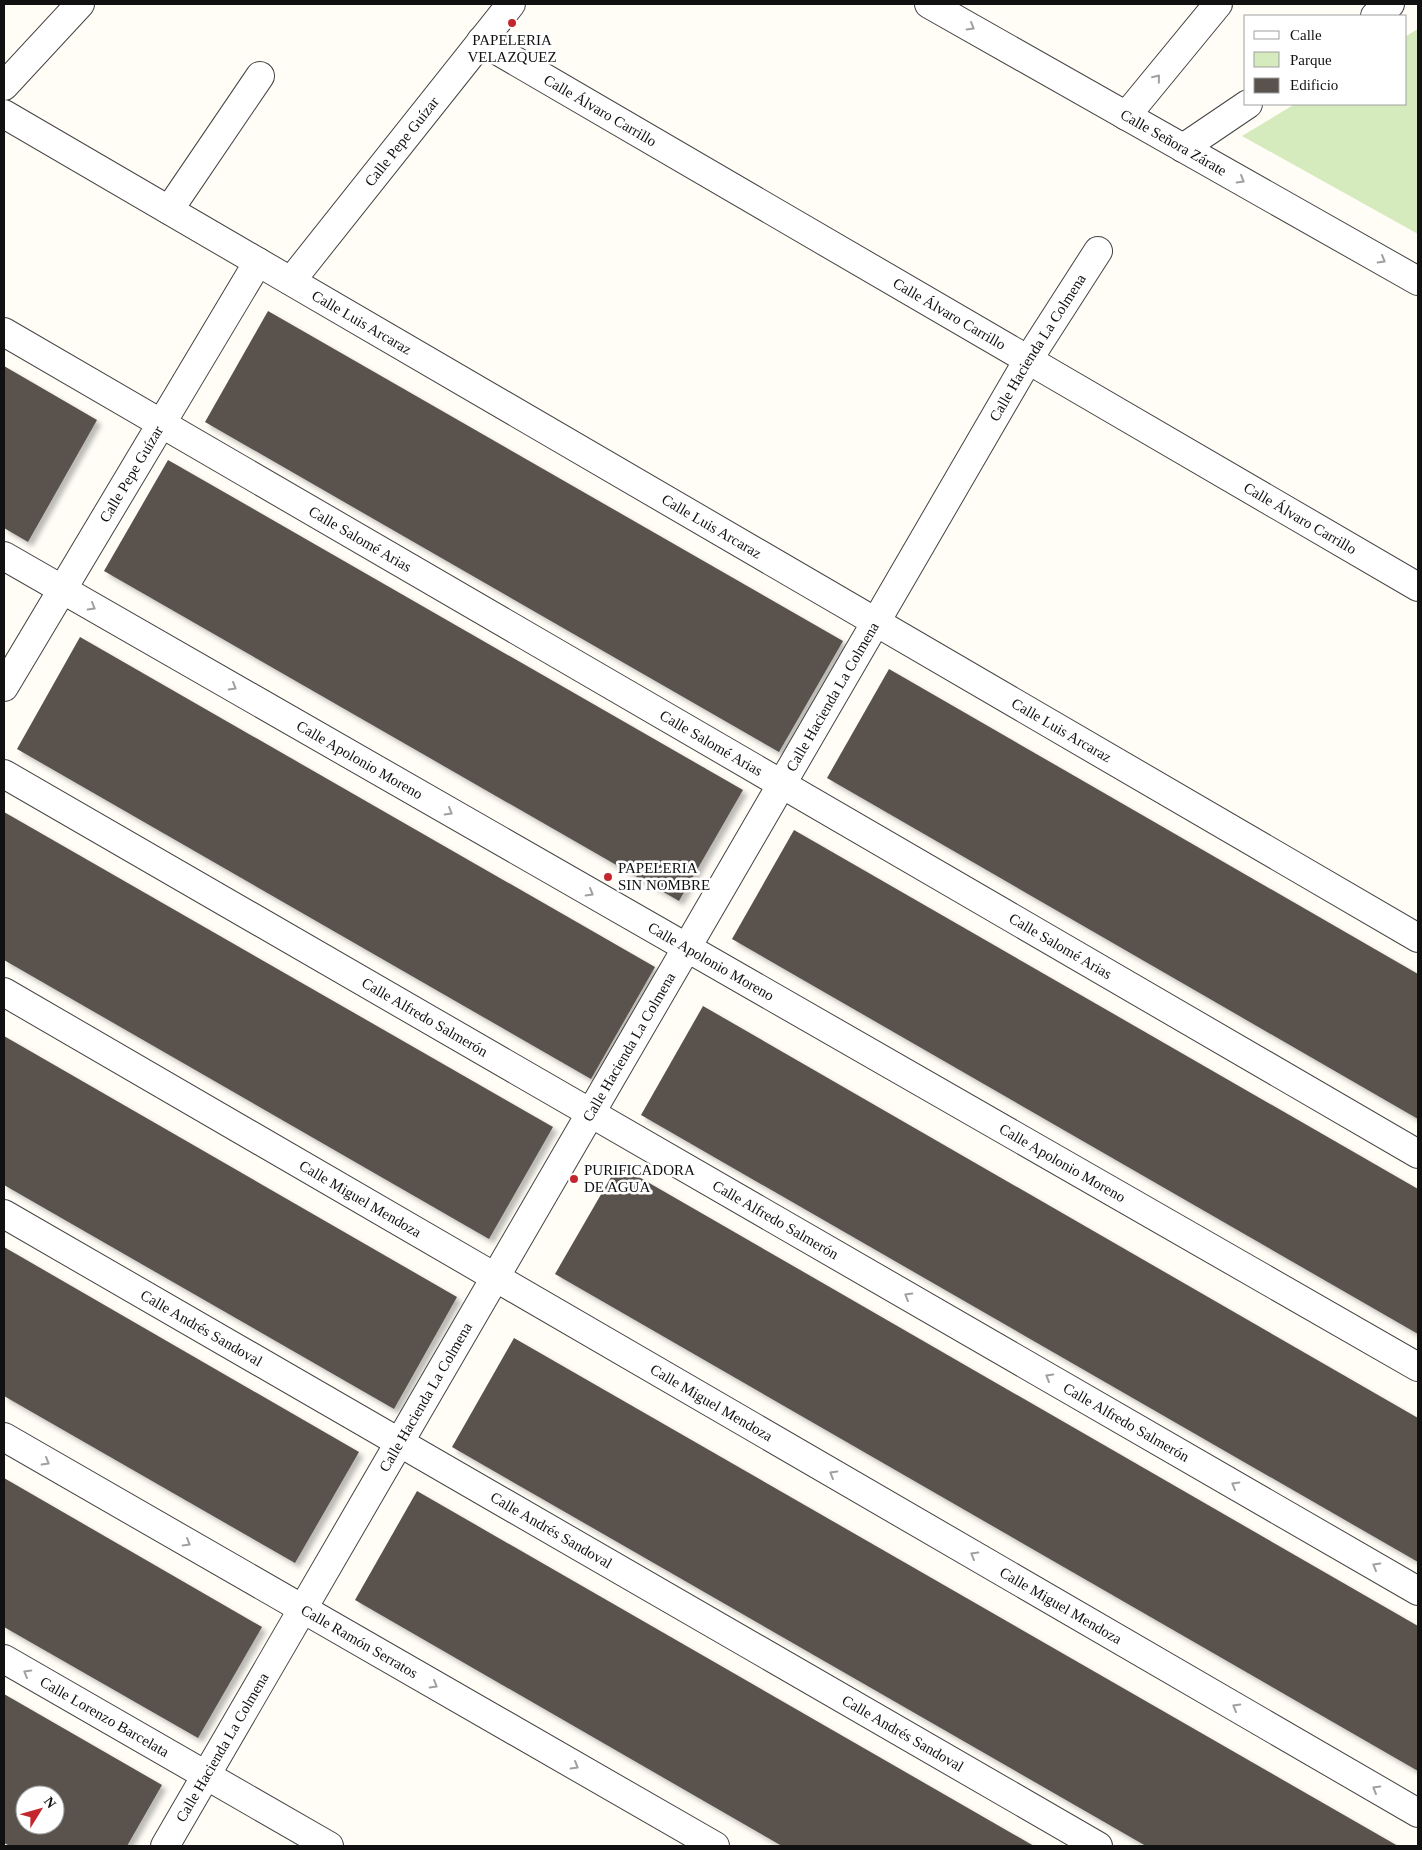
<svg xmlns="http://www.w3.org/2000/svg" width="1422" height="1850" font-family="'Times New Roman',serif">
<defs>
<filter id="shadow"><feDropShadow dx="4.5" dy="4.5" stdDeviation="2.5" flood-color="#0004"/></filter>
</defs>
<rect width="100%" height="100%" fill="#fffdf5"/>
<path fill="#d5ebbd" d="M1418,29V234L1242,136L1295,104H1406V36Z"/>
<g fill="#5a524d" fill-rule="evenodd" filter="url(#shadow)">
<path d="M268,311L843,641L779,752L205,422Z"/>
<path d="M4,366L97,420L28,542L4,528Z"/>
<path d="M168,460L743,790L679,901L104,571Z"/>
<path d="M80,637L655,967L591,1079L17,749Z"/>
<path d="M889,669L1418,974V1119L827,778Z"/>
<path d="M4,812L553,1127L489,1239L4,960Z"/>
<path d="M794,830L1418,1189V1334L732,939Z"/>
<path d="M703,1006L1418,1418V1562L641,1115Z"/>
<path d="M4,1036L457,1297L394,1409L4,1185Z"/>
<path d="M618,1165L1418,1626V1771L555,1274Z"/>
<path d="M4,1247L359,1452L295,1563L4,1396Z"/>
<path d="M514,1338L1398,1846H1146L452,1447Z"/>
<path d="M4,1478L262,1627L198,1738L4,1627Z"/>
<path d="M417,1491L1034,1846H782L355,1600Z"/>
<path d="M4,1694L162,1785L127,1846H10L4,1843ZM25,1795H55V1825H25Z"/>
</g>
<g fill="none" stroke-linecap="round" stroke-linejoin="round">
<defs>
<g id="minor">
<path id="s1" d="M929,4L1418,281"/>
<path d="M1375,16L1390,4"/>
<path id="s2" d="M481,41L1418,587"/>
<path d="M4,86L80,4"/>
<path id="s3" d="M4,114L1418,938"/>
<path d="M1126,116L1218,4"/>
<path d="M1183,148L1248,104"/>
<path d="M169,210L260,76"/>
<path id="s4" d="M291,281L511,4"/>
<path id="s5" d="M4,332L1418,1154"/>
<path id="s6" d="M4,556L1418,1367"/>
<path id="s7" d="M4,687L258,262"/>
<path id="s8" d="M4,774L1418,1591"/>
<path id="s9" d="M4,992L1418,1813"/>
<path id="s10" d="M4,1214L1098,1846"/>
<path id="s11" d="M4,1437L715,1846"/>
<path id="s12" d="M4,1659L329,1846"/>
<path id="s13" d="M165,1846L1028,360L1098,251"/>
</g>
</defs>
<use href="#minor" stroke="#444" stroke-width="30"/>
<use href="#minor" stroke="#fff" stroke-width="28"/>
</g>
<defs><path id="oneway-chevron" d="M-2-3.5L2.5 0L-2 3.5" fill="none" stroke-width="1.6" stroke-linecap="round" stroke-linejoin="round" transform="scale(1.25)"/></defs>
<g stroke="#a0a0a0">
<use href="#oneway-chevron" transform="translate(971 27) rotate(30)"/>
<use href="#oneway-chevron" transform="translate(1157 78) rotate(-51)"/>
<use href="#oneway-chevron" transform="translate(1241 180) rotate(30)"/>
<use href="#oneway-chevron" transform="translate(1382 260) rotate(30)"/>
<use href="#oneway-chevron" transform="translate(92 607) rotate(30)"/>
<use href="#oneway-chevron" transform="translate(233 687) rotate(30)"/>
<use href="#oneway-chevron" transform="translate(449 812) rotate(30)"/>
<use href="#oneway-chevron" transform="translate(590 893) rotate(30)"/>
<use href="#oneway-chevron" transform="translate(908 1296) rotate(-150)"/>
<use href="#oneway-chevron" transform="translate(1049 1377) rotate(-150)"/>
<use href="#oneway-chevron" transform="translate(46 1462) rotate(30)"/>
<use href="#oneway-chevron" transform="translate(833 1474) rotate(-150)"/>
<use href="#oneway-chevron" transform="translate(1235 1485) rotate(-150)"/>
<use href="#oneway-chevron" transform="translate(187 1543) rotate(30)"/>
<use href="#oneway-chevron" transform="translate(974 1555) rotate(-150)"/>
<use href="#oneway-chevron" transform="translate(1376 1566) rotate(-150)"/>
<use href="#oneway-chevron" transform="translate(27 1673) rotate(-150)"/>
<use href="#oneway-chevron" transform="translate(434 1685) rotate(30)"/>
<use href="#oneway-chevron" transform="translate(1236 1707) rotate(-150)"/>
<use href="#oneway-chevron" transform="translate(575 1766) rotate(30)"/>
<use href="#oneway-chevron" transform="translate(1376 1789) rotate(-150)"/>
</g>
<g fill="#c4262e" stroke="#fff" stroke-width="2">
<circle cx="512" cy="23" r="5"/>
<circle cx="608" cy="877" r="5"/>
<circle cx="574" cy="1179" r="5"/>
</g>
<g text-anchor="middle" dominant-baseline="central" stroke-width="5" stroke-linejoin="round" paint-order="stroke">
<g font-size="15" fill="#111" stroke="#fff" text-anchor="start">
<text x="512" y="40" text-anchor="middle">PAPELERIA<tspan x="512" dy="17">VELAZQUEZ</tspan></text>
<text x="618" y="868">PAPELERIA<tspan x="618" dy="17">SIN NOMBRE</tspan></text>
<text x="584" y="1170">PURIFICADORA<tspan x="584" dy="17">DE AGUA</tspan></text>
</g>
<g font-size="15" fill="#111" stroke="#fff">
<text stroke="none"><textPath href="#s2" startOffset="138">Calle Álvaro Carrillo</textPath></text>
<text stroke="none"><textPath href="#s4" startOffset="178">Calle Pepe Guízar</textPath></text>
<text stroke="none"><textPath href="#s1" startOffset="281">Calle Señora Zárate</textPath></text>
<text stroke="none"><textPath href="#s2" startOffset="542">Calle Álvaro Carrillo</textPath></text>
<text stroke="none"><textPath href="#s3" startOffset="414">Calle Luis Arcaraz</textPath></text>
<text stroke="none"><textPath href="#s13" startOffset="1734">Calle Hacienda La Colmena</textPath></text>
<text stroke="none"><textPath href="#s7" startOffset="248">Calle Pepe Guízar</textPath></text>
<text stroke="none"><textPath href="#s2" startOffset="948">Calle Álvaro Carrillo</textPath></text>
<text stroke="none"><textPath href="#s3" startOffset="819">Calle Luis Arcaraz</textPath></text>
<text stroke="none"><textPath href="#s5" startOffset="412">Calle Salomé Arias</textPath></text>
<text stroke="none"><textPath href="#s13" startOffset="1329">Calle Hacienda La Colmena</textPath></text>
<text stroke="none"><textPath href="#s3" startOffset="1224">Calle Luis Arcaraz</textPath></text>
<text stroke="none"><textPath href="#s5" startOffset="818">Calle Salomé Arias</textPath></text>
<text stroke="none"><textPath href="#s6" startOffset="410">Calle Apolonio Moreno</textPath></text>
<text stroke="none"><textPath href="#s5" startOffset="1222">Calle Salomé Arias</textPath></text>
<text stroke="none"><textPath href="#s6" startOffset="815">Calle Apolonio Moreno</textPath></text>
<text stroke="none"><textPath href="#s8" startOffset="486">Calle Alfredo Salmerón</textPath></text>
<text stroke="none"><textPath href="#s13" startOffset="924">Calle Hacienda La Colmena</textPath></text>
<text stroke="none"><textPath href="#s6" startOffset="1220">Calle Apolonio Moreno</textPath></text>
<text stroke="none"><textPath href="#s9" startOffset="412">Calle Miguel Mendoza</textPath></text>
<text stroke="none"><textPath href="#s8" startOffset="891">Calle Alfredo Salmerón</textPath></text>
<text stroke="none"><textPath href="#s10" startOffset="228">Calle Andrés Sandoval</textPath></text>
<text stroke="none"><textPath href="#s13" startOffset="519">Calle Hacienda La Colmena</textPath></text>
<text stroke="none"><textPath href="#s9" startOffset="818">Calle Miguel Mendoza</textPath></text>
<text stroke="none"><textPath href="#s8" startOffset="1296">Calle Alfredo Salmerón</textPath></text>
<text stroke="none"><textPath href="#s10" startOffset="632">Calle Andrés Sandoval</textPath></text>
<text stroke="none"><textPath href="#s9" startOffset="1222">Calle Miguel Mendoza</textPath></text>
<text stroke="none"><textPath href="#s11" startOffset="410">Calle Ramón Serratos</textPath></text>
<text stroke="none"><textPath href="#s12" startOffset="116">Calle Lorenzo Barcelata</textPath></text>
<text stroke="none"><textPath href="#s10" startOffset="1038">Calle Andrés Sandoval</textPath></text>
<text stroke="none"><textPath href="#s13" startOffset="114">Calle Hacienda La Colmena</textPath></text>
</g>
</g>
<rect width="1422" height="1850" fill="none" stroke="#111111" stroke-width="10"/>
<rect x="1244" y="15" width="162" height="90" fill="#ffffff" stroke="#a0a0a0"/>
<rect x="1254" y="31" width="25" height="8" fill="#ffffff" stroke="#a0a0a0"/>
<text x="1290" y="40" font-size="15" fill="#111111">Calle</text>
<rect x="1254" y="52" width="25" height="15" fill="#d5ebbd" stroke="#a0a0a0"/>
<text x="1290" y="65" font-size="15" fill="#111111">Parque</text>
<rect x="1254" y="78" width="25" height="15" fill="#5a524d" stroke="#a0a0a0"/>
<text x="1290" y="90" font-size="15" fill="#111111">Edificio</text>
<g transform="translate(40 1810) rotate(53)"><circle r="24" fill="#ffffff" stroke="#a0a0a0"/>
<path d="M0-4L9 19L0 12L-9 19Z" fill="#c4262e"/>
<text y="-8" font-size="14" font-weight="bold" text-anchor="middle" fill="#111111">N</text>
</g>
</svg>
